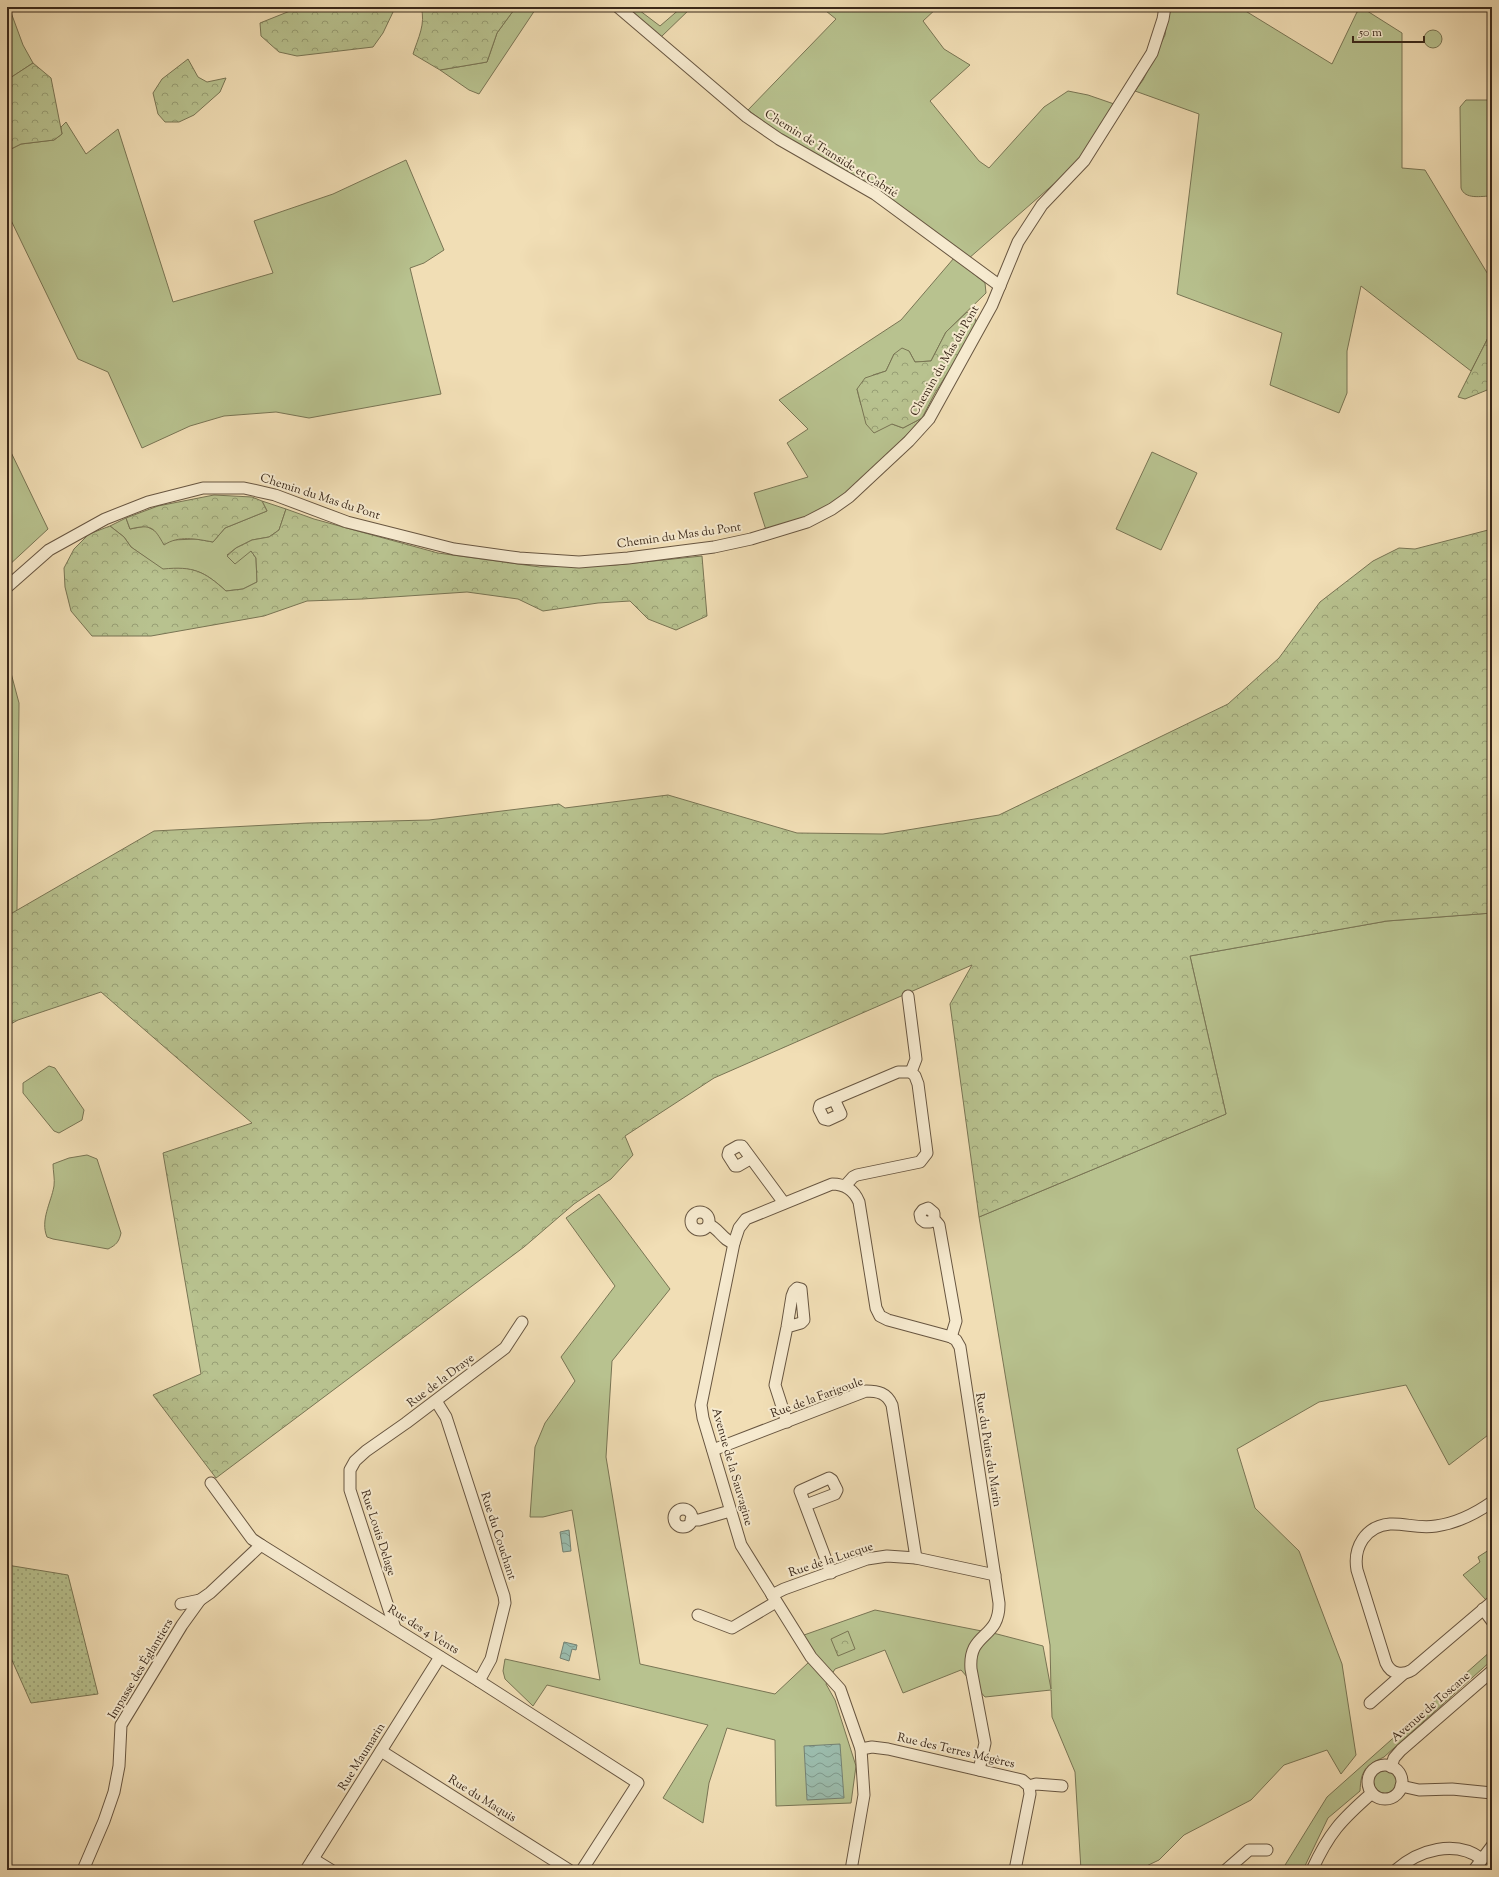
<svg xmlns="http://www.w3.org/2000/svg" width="1499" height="1877" font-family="'Sorts Mill Goudy',serif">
<defs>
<pattern id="forest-crowns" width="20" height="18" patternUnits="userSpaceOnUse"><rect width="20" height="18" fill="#b8c28f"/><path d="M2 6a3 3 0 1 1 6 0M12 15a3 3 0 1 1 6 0" fill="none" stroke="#979e74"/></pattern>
<pattern id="garden-dots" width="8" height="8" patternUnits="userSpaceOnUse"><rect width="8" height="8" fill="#b8c28f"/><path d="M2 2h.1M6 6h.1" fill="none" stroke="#979e74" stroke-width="1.8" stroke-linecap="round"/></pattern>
<pattern id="water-waves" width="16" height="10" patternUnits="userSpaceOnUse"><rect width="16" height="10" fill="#9bbcad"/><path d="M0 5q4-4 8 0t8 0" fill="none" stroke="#7f998c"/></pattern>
</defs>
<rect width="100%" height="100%" fill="#f1deb5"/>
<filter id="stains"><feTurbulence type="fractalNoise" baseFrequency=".005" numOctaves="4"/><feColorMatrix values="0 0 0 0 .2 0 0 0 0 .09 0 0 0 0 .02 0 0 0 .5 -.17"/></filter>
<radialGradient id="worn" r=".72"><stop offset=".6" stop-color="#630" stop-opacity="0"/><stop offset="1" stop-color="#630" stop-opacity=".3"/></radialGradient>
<g fill="#b8c28f" stroke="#797554">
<path d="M7,7H9L23,45L33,63L7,80Z"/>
<path d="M516,7H537L479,94L469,90L440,70L487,62L497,33Z"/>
<path d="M624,7H635L660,26L682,7H692L661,37Z"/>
<path d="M821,7H938L923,21L944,49L970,65L930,101L979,161L989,168L1044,107L1068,91L1088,95L1117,105L1080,161L968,259L901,206L822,157L790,141L748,110L836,19Z"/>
<path d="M1169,7H1239L1332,64L1357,12L1364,9L1402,33V168L1425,170L1492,281V330L1471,371L1361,286L1347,351V393L1339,413L1270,385L1282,333L1177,294L1199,114L1135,91L1143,80L1165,35Z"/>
<circle cx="1433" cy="39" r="9"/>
<path d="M1466,100H1492V196C1481,196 1465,200 1461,188L1460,107Z"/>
<path d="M66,122L86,154L118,129L173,302L273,273L254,221L333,194L406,160L444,250L424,263L410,268L441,394L309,418L276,412L224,416L190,426L142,448L108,372L78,359L7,212V151L21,144L54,140L62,134L61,127Z"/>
<path d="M954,258L985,283L986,293L946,332L931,361L915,362L909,351L894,354L886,371L873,375L857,389L861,405L892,424L903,428L922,418L878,466L835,503L806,518L766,530L754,493L808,477L787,443L808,429L779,400L901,320Z"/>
<path d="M7,444L48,529L7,567Z"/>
<path d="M1152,452L1197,473L1161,550L1116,529Z"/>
<path d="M262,501L286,509L279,530L269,537L252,540L236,548L227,555L251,551L256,558L257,582L243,589L226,591C204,571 193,566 163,570L131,547L124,537L110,526L126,518L130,529L146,526L172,540L196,539L213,542L225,528L267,511Z"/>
<path d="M7,638L11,673L19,703L17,911L7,916Z"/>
<path d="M1492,913V1432L1449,1465L1406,1385L1319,1402L1237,1449L1255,1508L1299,1551L1342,1664L1356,1755L1341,1774L1327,1750L1284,1765L1251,1800L1184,1835L1159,1860L1138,1870H1081L1075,1772L1052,1717L1051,1690L985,1697L961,1670L903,1693L885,1650L835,1669L826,1684L835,1700L856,1766L851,1803L776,1806L775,1740L727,1728L709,1783L703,1823L663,1798L708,1725L547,1685L533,1706L505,1679L503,1671L505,1659L600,1680L572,1510L543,1517H530L535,1447L545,1423L575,1381L561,1357L615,1286L566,1218L599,1194L670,1289L612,1361L606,1457L640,1664L775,1694L809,1662L804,1635L875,1610L997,1634L1043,1646L1051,1689L1050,1645L979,1217L1226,1114L1190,956L1387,921Z"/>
<path d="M49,1066L55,1068L84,1110L82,1120L59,1133L54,1131L23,1093V1083Z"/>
<path d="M87,1155L97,1159L121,1233C119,1242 116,1245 108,1249L53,1239L47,1237C40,1220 51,1203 54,1186C55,1179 53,1171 53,1164L69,1158Z"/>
<path d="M1492,1548V1595L1486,1600L1463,1575L1480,1562L1478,1557Z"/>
<path d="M1492,1650V1660L1384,1757C1365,1766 1361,1770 1360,1791L1328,1818L1303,1870H1282L1327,1797Z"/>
<circle cx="1385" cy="1782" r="12"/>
</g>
<g fill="url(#forest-crowns)" stroke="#797554">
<path d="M300,7H398L394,10L383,33L373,47L297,56L279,52L261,36L260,23Z"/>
<path d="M421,7H516L497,33L487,62L440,70L413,54C418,38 426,24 421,7Z"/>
<path d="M188,59L198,77L207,82L226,78L220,92L194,115L179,122H165L158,114L153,93L162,79Z"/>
<path d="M33,63L51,78L62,134L54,140L21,144L7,151V80Z"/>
<path d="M967,312L975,318L977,326L935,393L922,418L903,428L892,424L874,433L866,424L857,389L865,378L886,371L894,354L902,348L909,351L915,362L931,361L946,332Z"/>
<path d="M1492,330V388L1465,399L1458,397Z"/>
<path d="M214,495L252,497L262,501L267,511L225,528L213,542C196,539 179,535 164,545C154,527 151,524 130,529L126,518L158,506Z"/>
<path d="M286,509L314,519L438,553L540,567L615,565L702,556L707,616L676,630L648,619L630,601L598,603L543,611L518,599L467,592L363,599L307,601L264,616L151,636H92L71,611L65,587L64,568L74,549L89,534L110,526L124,537L131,547L163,569C193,566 204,571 226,591L243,589L257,582L256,558L251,551L235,564L227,556L236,548L252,540L269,537L279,530Z"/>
<path d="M1492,529V913L1387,921L1190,956L1226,1114L979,1217L950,1004L972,965L714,1078L625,1136L633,1155L611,1179L574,1204L524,1247L216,1478L153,1395L201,1374L163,1153L252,1123L101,992L18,1020L7,1026V916L154,831L307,823L429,820L559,804L565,808L668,795L797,833L883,834L999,815L1228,704L1279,658L1320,602L1373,561L1399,548L1415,549Z"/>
<path d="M848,1631L855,1649L838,1656L831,1639Z"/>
</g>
<path fill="url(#garden-dots)" stroke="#797554" d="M7,1565L68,1575L98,1694L31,1703L7,1649Z"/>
<g fill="url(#water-waves)" stroke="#748172">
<path d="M569,1530L571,1551L563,1552L560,1532Z"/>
<path d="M564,1642L577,1645L576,1650L572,1649L569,1661L560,1658Z"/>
<path d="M840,1744L844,1798L807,1800L804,1746Z"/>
</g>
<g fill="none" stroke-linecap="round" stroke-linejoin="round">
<defs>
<g id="minor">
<path d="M618,7L747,117L779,139L875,194L1000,286"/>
<path d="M7,587L49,550L105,519L148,502L203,488H244L275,495L347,522L454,549L519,558L579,562L628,558L714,547L751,539L807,522L832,509L849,497L909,441L929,419L992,305L1018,242L1042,205L1084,161L1152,53L1163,19L1165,7"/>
<path d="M834,1099L841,1114L828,1120L824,1119L819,1109L820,1105L898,1072H911"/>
<path d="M750,1159L738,1166H735L728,1155L729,1151L738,1146H742L784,1203"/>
<path d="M845,1186L853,1177L857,1175L920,1162L927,1153L918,1084L915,1076L911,1072L916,1059L908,996"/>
<circle cx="700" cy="1221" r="9"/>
<path d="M934,1219L930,1222H925L921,1219L920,1214L923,1210L928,1208L934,1213V1219L939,1225L956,1321L951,1337"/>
<path d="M709,1225C719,1228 723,1241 734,1243"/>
<path d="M787,1327L801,1323L804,1320L801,1289L797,1288L794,1291L792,1296L787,1327L775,1385L787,1422"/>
<path d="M436,1401L446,1417L504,1596L505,1603L491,1659L479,1681"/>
<path d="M713,1450L866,1391C878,1391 887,1393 892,1405L916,1558"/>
<path d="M211,1483L252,1539L261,1545L479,1681L638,1783L582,1870"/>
<path d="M1492,1502C1475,1514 1457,1523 1436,1526C1418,1529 1405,1523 1390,1524C1365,1526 1353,1548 1357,1570L1386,1663C1391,1674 1402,1676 1412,1670L1492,1602"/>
<path d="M806,1505L835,1494L837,1490L832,1480L829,1478L800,1491L831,1573"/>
<circle cx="683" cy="1518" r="9"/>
<path d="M691,1520H699L730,1511"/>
<path d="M772,1595L784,1589L867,1559L887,1556L916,1558L995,1575"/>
<path d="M181,1604L200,1600L210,1593L261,1545"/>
<path d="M1483,1609L1492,1621"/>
<path d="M698,1615L732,1628L776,1602"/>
<path d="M395,1628L350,1490V1470L355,1461L366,1451L406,1423L505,1348L522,1322"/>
<path d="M1370,1703L1403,1674"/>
<path d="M861,1749L872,1747L888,1749L1022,1780L1029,1786L1030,1794L1015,1870"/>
<path d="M381,1751L569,1870"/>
<circle cx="1385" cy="1782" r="17"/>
<path d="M1391,1767L1394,1758L1401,1750L1492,1671"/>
<path d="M1029,1786L1036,1784L1062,1786"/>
<path d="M1401,1786L1419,1790L1452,1789L1492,1793"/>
<path d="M313,1859L331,1870"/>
<path d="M83,1870L104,1821L114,1792L119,1766L121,1725L182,1625L200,1600"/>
<path d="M306,1870L440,1657"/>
<path d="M851,1870L864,1795L861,1749L840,1689L811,1657L741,1545L703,1418L701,1405L734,1243L739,1228L746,1219L832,1184C845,1184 854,1190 859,1202L876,1308L880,1316L888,1320L951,1337L956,1340L960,1347L999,1603C1000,1640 968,1631 971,1669L985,1743L979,1770"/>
<path d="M1226,1870L1249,1850H1267"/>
<path d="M1312,1870C1329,1833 1341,1820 1372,1793"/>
<path d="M1396,1870C1419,1850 1455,1839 1482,1859"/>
<path d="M1474,1870L1492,1846"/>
</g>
</defs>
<use href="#minor" stroke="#685641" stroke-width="13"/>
<use href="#minor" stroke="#f6eacf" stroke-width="11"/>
</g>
<g text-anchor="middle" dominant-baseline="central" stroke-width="4" stroke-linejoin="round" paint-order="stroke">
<g font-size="12" fill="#3a281a" stroke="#f6eacf">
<text transform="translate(831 154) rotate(32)">Chemin de Transide et Cabrié</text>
<text transform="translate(945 361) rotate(-60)">Chemin du Mas du Pont</text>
<text transform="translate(320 497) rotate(18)">Chemin du Mas du Pont</text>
<text transform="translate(679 536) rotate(-8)">Chemin du Mas du Pont</text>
<text transform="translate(441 1381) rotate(-37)">Rue de la Draye</text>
<text transform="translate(817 1398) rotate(-20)">Rue de la Farigoule</text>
<text transform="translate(988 1450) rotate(81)">Rue du Puits du Marin</text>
<text transform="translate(732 1467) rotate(74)">Avenue de la Sauvagine</text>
<text transform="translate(378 1533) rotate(72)">Rue Louis Delage</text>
<text transform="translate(498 1536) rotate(72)">Rue du Couchant</text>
<text transform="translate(831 1560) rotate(-18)">Rue de la Lucque</text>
<text transform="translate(423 1630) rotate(32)">Rue des 4 Vents</text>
<text transform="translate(141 1669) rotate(-59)">Impasse des Églantiers</text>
<text transform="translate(1431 1707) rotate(-41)">Avenue de Toscane</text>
<text transform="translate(956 1751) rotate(13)">Rue des Terres Mégères</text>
<text transform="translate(362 1757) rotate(-58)">Rue Maumarin</text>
<text transform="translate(482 1799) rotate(32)">Rue du Maquis</text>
</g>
</g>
<rect width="1499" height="1877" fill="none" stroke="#f1deb5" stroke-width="24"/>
<rect x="8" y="8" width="1483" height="1861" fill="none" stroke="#3a281a" stroke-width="2"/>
<rect x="12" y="12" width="1475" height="1853" fill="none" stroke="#3a281a"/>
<path d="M1353 36v6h71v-6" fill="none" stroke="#3a281a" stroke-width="2"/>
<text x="1359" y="36" font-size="12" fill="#3a281a" stroke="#f6eacf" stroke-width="3" paint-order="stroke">50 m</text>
<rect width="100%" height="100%" filter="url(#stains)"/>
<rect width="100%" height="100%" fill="url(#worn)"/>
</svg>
